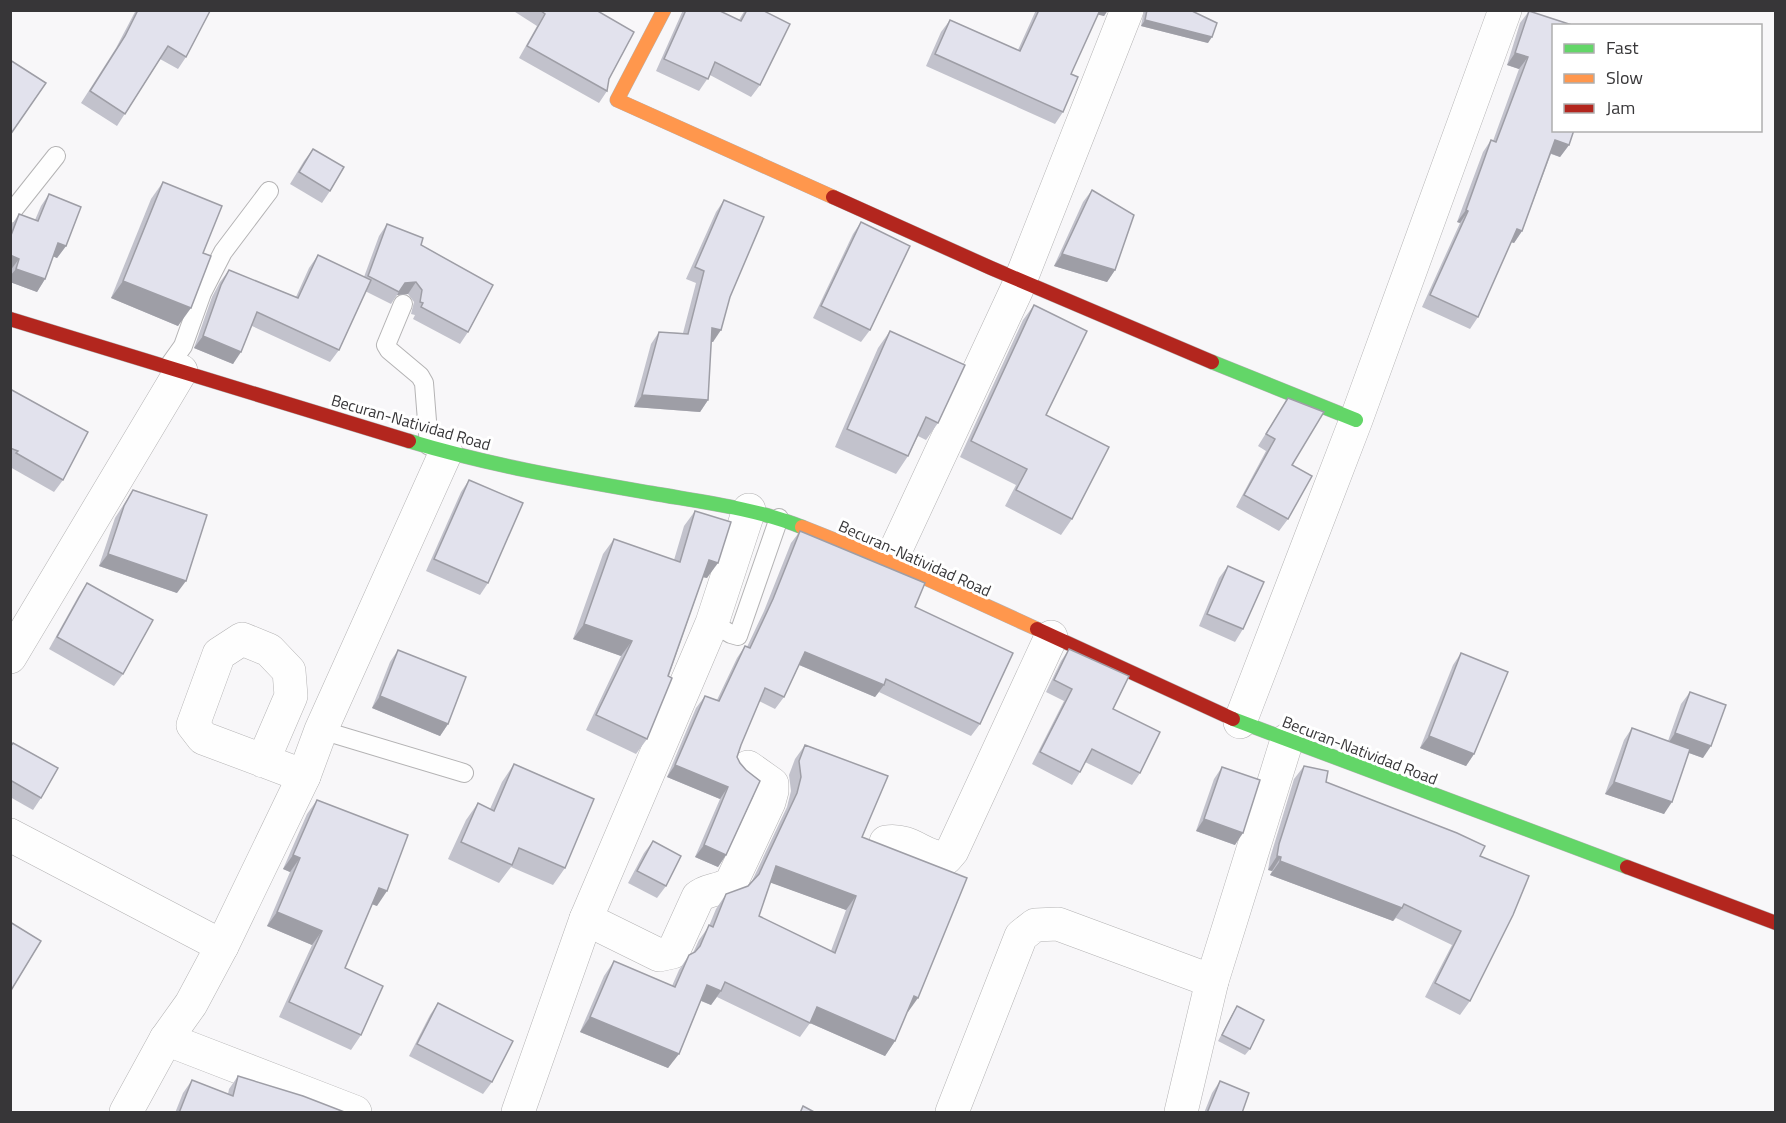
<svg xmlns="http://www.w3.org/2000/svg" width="1786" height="1123" font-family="'Titillium Web',sans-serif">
<rect width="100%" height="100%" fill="#f8f7f9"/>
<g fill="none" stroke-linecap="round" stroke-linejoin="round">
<defs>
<g id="lane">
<path d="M10,214L56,156"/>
<path d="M403,304L386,345L389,350L420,376L424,383L429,446"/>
<path d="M168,367L183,346L202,293L223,252L269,191"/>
<path d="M712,623L731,634L738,636L779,518"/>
<path d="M321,730L464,773"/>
</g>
<g id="street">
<path d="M890,562L1017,289L1127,10"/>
<path d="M10,657L181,371"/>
<path d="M1240,722L1356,420L1505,10"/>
<path d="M263,761L291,696L289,671L269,650L242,639L219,654L193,725L203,738L304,776"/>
<path d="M10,835L222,946"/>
<path d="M886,842C912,838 924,859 946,858L952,851L1051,637"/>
<path d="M586,919L659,955L673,952L698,897C708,888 724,891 732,881L769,802L772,791V784L748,767"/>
<path d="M166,1039L355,1112"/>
<path d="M126,1112L166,1039L191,1004L222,946L304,776L321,730L446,452"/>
<path d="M518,1112L586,919L712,623L749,510"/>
<path d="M952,1112L1021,936L1035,925L1058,924L1212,981"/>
<path d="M1181,1112L1212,981L1287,740"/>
</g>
<g id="fast">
<path d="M1212,362L1356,420"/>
<path d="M409,441C488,465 570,479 651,493C702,502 754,508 802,527"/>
<path d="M1233,719L1627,867"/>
</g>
<g id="slow">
<path d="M664,10L617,100L833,197"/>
<path d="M802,527L890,562L1037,629"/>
</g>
<g id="jam">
<path d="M833,197L991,268L1212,362"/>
<path d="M10,319L409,441"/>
<path d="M1037,629L1233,719"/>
<path d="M1627,867L1776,923"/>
</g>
</defs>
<use href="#lane" stroke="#b4b3b4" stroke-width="20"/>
<use href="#street" stroke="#b4b3b4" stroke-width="34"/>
<use href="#fast" stroke="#b4b3b4" stroke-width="15"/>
<use href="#slow" stroke="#b4b3b4" stroke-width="15"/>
<use href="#jam" stroke="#b4b3b4" stroke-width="15"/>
<use href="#lane" stroke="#fefefe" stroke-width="18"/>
<use href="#street" stroke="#fefefe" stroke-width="33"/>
<use href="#fast" stroke="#63d668" stroke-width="14"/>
<use href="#slow" stroke="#ff974d" stroke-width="14"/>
<use href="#jam" stroke="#b3261e" stroke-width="14"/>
</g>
<g fill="#c2c2cc" fill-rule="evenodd">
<path d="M136,10H209L186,57L178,69L160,59L117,126L81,103L116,48Z"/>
<path d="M512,10H596L609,79L607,91L599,103L519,58L537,26Z"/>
<path d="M683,10H718L739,20L745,10H762L760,85L751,97L710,75L699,91L656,71Z"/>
<path d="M1036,10H1108L1104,16L1098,14L1071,74L1063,112L1055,124L926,66L941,32L950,20L1018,50Z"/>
<path d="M1144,10H1190L1208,43L1141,26Z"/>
<path d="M1529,11L1569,145L1560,157L1551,154L1522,231L1514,243L1511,242L1478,317L1470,329L1422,307L1460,223L1457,222L1483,152L1491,140L1493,141L1519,69L1507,65L1520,23Z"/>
<path d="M313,149L330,191L322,203L290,184L304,161Z"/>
<path d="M163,182L203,253L178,326L111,298L151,199Z"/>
<path d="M1092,190L1115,270L1107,282L1054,266L1083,202Z"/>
<path d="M49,194L66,246L57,258L53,256L45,279L37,292L10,282V227L19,214L35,220L41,206Z"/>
<path d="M724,200L730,297L713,342H711L708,400L700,412L634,407L651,344L659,332L683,333L696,283L686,279L716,212Z"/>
<path d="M861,222L870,330L861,342L813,318L853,234Z"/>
<path d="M387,224L421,245L468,332L460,344L413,319L415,315L411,314L414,302L408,294L397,295L391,304L365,291L339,350L330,362L252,326L233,364L194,348L212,297L220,282L229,270L296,297L309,268L318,255L364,277L379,236Z"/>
<path d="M1034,305L1046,415L1072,519L1061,535L1005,506L1016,485L960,457L1023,320Z"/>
<path d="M890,331L938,423L926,440L918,436L908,456L896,474L835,447L878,348Z"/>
<path d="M10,389L63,480L54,492L10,467Z"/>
<path d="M1288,398L1292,465L1288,519L1279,531L1236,507L1266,451L1258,446Z"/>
<path d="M469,480L488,583L480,595L426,571L461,492Z"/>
<path d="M133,490L177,593L99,566L115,518Z"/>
<path d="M695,511L707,578L703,577L647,739L636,754L586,730L621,656L573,639L603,554L614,539L674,560L684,526Z"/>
<path d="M800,531L915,607L980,724L971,736L879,692L875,697L799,665L784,697L775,709L759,701L741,745L737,757L726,855L718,867L695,857L720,799L667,777L696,708L705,696L717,700L737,658L745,646L747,647L764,611L791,543Z"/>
<path d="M1228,566L1243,629L1235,642L1199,626L1219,578Z"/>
<path d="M87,583L123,674L114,686L49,649L79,595Z"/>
<path d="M1069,649L1113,709L1140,773L1132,785L1085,762L1080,772L1072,785L1032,764L1064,701L1046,692L1061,661Z"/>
<path d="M398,650L448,724L440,736L372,708L390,662Z"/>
<path d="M1461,653L1474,754L1466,766L1420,748L1453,665Z"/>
<path d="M1690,692L1703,758L1689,753L1664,814L1605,794L1624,740L1632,728L1668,741L1681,704Z"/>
<path d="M13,743L41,798L33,810L10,797V746Z"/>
<path d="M805,745L862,837L908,1012H907L895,1041L885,1056L810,1023L800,1037L717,997L711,1005L701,1001L668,1068L580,1032L604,976L614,961L672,986L679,970L689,955L693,953L699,940L709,926L716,909L726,894L748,886L752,881L787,807L791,791L789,775L795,759ZM770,882L846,910L831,951L759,916Z"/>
<path d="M514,764L565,868L553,885L511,867L499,883L448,859L466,820L478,803L490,809L502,782Z"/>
<path d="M1304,766L1326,782L1480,856L1470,1001L1460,1015L1425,997L1452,945L1396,918L1393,921L1270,875L1272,871L1268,870L1270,858L1294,779Z"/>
<path d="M1222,767L1235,845L1196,831L1214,779Z"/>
<path d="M317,800L377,906L372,904L345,968L361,1035L351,1050L279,1017L312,945L267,926L290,872L283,869L307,814Z"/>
<path d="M653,841L666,886L657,898L628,883L644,853Z"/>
<path d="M438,1003L492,1082L483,1094L409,1056L430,1015Z"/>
<path d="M1237,1006L1250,1049L1245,1055L1218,1041L1233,1013Z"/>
<path d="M238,1076L347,1113H175L183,1093L192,1080L228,1094L229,1089Z"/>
<path d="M1220,1081L1242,1113H1204L1212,1093Z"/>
</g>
<g fill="#9e9ea6">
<path d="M1097,10H1108L1104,16L1095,14Z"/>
<path d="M1145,20L1212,37L1208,43L1141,26Z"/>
<path d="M1515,53L1528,57L1519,69L1507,65Z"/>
<path d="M1555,140L1569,145L1560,157L1547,152Z"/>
<path d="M1466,210L1468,211L1460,223L1457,222Z"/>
<path d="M1517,229L1522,231L1514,243L1508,241Z"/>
<path d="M58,243L66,246L57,258L50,255Z"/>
<path d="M1062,254L1115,270L1107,282L1054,266Z"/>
<path d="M10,255L19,259L10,271Z"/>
<path d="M16,269L45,279L37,292L10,282V276Z"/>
<path d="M123,281L191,308L178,326L111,298Z"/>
<path d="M416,282L408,294L397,295L405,283Z"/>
<path d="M712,328L721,330L713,342L703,340Z"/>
<path d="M203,336L241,352L233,364L194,348Z"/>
<path d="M642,395L708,400L700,412L634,407Z"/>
<path d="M108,554L186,581L177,593L99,566Z"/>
<path d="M709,560L718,563L707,578L698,576Z"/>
<path d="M584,624L632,641L621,656L573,639Z"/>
<path d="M805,652L884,685L875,697L797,664Z"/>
<path d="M380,696L448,724L440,736L372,708Z"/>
<path d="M1675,733L1711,746L1703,758L1667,745Z"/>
<path d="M1429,736L1474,754L1466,766L1420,748Z"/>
<path d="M675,765L728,787L720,799L667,777Z"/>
<path d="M1614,782L1672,802L1664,814L1605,794Z"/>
<path d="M1204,819L1243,833L1235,845L1196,831Z"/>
<path d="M704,845L726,855L718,867L695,857Z"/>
<path d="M293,855L300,858L290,872L283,869Z"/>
<path d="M1277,856L1281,857L1272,871L1268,870Z"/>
<path d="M1280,861L1402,908L1393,921L1270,875Z"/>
<path d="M776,866L856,896L846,910L766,881Z"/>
<path d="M379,888L387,891L377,906L369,903Z"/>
<path d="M277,912L322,931L312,945L267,926Z"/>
<path d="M707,985L721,991L711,1005L697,999Z"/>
<path d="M914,996L918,998L908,1012L904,1011Z"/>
<path d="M817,1007L895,1041L885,1056L810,1023Z"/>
<path d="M590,1017L679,1054L668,1068L580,1032Z"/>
</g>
<g fill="#e2e2ed" stroke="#9e9ea6" stroke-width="1.5" fill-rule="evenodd">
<path d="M138,10H209L210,11L186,57L168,46L125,114L90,91L125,36Z"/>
<path d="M540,10H596L634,32L609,79L607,91L527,46L545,14Z"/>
<path d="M686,10H718L741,21L747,10H762L790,24L760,85L715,62L708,79L664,59Z"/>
<path d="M1039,10H1100L1071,74L1078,77L1063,112L935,54L950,20L1020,51Z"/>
<path d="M1147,10H1190L1217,23L1212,37L1145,20Z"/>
<path d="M1529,11L1575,26H1554V130H1574L1569,145L1555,140L1522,231L1517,229L1478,317L1430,295L1468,211L1466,210L1491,140L1496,142L1528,57L1515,53Z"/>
<path d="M10,60L46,83L10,135Z"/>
<path d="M313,149L344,167L330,191L299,172Z"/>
<path d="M163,182L222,206L203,253L211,256L191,308L123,281Z"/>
<path d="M1092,190L1134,215L1115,270L1062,254Z"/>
<path d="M49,194L81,207L66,246L58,243L45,279L16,269L19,259L10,255V238L19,214L38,221Z"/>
<path d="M724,200L764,217L730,297L721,330L712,328L708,400L642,395L659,332L688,334L704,271L695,267Z"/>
<path d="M861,222L910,246L870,330L821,306Z"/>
<path d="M387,224L423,238L421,245L493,285L468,332L421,307L423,303L420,302L422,290L416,282L405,283L399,292L368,276Z"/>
<path d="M318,255L371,280L339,350L257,312L241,352L203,336L221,285L229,270L298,298Z"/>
<path d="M1034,305L1087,331L1046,415L1109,447L1072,519L1016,490L1027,469L971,441Z"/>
<path d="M890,331L965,365L938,423L926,417L908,456L847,429Z"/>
<path d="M10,389L88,432L63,480L16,453L18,451L10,448Z"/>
<path d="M1288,398L1324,412L1292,465L1312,476L1288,519L1244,495L1275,439L1266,434Z"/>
<path d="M469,480L523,503L488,583L434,559Z"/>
<path d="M133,490L207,515L186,581L108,554L124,506Z"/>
<path d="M695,511L731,522L718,563L709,560L668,676L672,678L647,739L596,715L632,641L584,624L614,539L680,562Z"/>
<path d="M800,531L925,583L915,607L1013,653L980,724L886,679L884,685L805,652L784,697L765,688L741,745L737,757L740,763L746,770L760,781L726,855L704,845L728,787L675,765L705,696L719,701L745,646L750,648L773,599Z"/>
<path d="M1228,566L1264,582L1243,629L1207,614Z"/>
<path d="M87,583L153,620L123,674L57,637Z"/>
<path d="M1069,649L1129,676L1113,709L1160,732L1140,773L1092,749L1080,772L1040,752L1072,689L1054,680Z"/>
<path d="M398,650L466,677L448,724L380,696Z"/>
<path d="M1461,653L1508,672L1474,754L1429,736Z"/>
<path d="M1690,692L1726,705L1711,746L1675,733Z"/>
<path d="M1632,728L1690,749L1672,802L1614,782Z"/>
<path d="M13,743L58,768L41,798L10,780V747Z"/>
<path d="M805,745L888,776L862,837L967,878L918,998L914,996L895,1041L817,1007L810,1023L725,982L721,991L707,985L679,1054L590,1017L614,961L675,987L689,955L695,952L700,946L709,925L713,927L726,894L748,886L759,874L797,793L801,777L799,761ZM776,866L856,896L835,953L759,916Z"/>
<path d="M514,764L594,799L565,868L519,848L512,865L461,842L478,803L494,811Z"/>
<path d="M1304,766L1328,771L1326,782L1457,833L1485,846L1480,856L1529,876L1513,915L1470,1001L1435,983L1461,931L1404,904L1402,908L1280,861L1281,857L1277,856L1279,844Z"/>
<path d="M1222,767L1260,780L1243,833L1204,819Z"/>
<path d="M317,800L408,835L387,891L379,888L345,968L383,986L361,1035L289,1002L322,931L277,912L300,858L293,855Z"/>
<path d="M653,841L681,856L666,886L637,871Z"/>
<path d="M10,922L41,941L10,992Z"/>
<path d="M438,1003L513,1041L492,1082L417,1044Z"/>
<path d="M1237,1006L1264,1020L1250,1049L1222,1035Z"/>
<path d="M238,1076L303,1096L347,1113H179L192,1080L233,1096Z"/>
<path d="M1220,1081L1249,1093L1242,1113H1207Z"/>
<path d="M803,1106L816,1113H800Z"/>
</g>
<g text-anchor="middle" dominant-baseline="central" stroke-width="6" stroke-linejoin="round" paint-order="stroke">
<g font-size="16" fill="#373638" stroke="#fff">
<text transform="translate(411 422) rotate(16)">Becuran-Natividad Road</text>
<text transform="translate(915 558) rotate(24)">Becuran-Natividad Road</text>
<text transform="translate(1360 750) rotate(21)">Becuran-Natividad Road</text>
</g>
</g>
<rect width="1786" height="1123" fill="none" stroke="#373638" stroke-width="24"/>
<rect x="1552" y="24" width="210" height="108" fill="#ffffff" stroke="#afafaf" stroke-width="1.5"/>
<rect x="1564" y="44" width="30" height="9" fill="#63d668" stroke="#afafaf" stroke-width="1.5"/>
<text x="1606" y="54" font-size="18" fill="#373638">Fast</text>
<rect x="1564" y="74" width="30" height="9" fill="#ff974d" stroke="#afafaf" stroke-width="1.5"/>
<text x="1606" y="84" font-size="18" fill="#373638">Slow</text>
<rect x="1564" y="104" width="30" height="9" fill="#b3261e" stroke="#afafaf" stroke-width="1.5"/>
<text x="1606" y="114" font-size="18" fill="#373638">Jam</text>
</svg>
